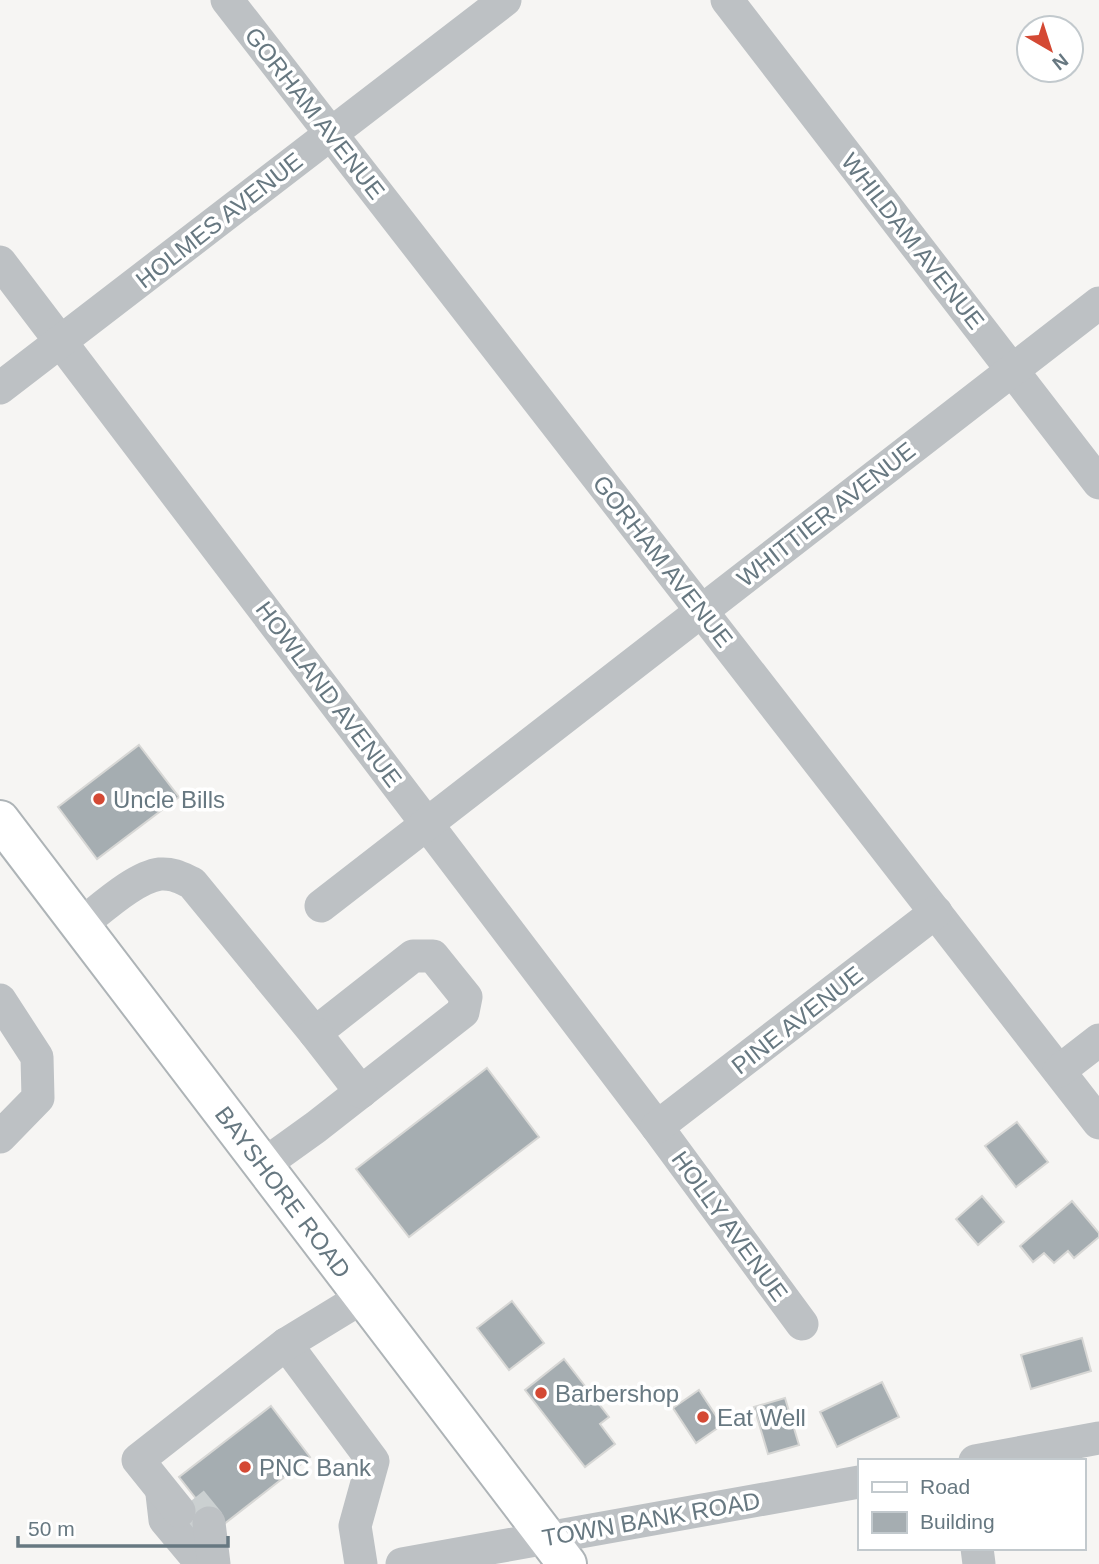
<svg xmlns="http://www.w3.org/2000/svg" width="1099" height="1564" font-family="Arial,sans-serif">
<rect width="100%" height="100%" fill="#f6f5f3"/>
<g fill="#a5adb1" stroke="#d7d7d5" stroke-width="2">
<path d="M139,745L179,797L97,859L58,807Z"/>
<path d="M487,1068L539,1137L409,1237L356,1169Z"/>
<path d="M1017,1122L1048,1162L1016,1187L985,1146Z"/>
<path d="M982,1196L1004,1222L978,1245L956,1219Z"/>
<path d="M1072,1201L1099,1233V1237L1074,1258L1068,1251L1054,1263L1044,1253L1033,1262L1020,1246Z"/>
<path d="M512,1301L544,1343L509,1370L477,1328Z"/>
<path d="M1082,1338L1091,1371L1031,1389L1021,1355Z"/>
<path d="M564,1359L609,1417L600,1424L615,1444L585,1467L525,1390Z"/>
<path d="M882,1382L899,1417L837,1447L820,1412Z"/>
<path d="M699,1390L722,1425L696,1443L673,1408Z"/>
<path d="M785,1398L799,1445L768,1454L754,1407Z"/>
<path d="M271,1406L310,1457L219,1528L191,1542L173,1518L197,1500L179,1477Z"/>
</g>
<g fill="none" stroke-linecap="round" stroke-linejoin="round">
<path stroke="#cbd0d1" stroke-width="33" stroke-dasharray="33 17" stroke-linecap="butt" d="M191,1501L209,1523"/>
<defs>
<path id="major" d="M0,820L567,1564"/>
</defs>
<use href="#major" stroke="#aeb4b7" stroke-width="42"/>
<g stroke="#bdc1c4" stroke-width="33">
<path d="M227,0L1099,1123"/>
<path d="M727,0L1099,483"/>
<path d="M0,262L657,1127L802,1324"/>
<path d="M0,388L505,0"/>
<path d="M321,906L1099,303"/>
<path d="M80,925C100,910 135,877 160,874C173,873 181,878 192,883L315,1033L413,956H433L466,997L463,1012L316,1127L263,1165"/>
<path d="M0,1000L37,1057L38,1098L0,1137"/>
<path d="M315,1033L361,1092"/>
<path d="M1059,1071L1099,1040"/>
<path d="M657,1127L936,912"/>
<path d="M286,1344L373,1461L355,1526L361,1564"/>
<path d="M975,1461L1099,1438"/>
<path d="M162,1494L165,1520L202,1564"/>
<path d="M179,1511L138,1460L286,1344L363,1297"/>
<path d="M209,1523L214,1564"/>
<path d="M977,1548L979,1564"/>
<path d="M402,1564L859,1482"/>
</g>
<use href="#major" stroke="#fff" stroke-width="38"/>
</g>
<g fill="#d44934" stroke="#fff" stroke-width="2.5">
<circle cx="99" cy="799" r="7"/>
<circle cx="541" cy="1393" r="7"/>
<circle cx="703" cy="1417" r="7"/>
<circle cx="245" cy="1467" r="7"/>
</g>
<g text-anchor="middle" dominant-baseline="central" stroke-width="7" stroke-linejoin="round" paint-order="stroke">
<g font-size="24" fill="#677881" stroke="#fff">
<text transform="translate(315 113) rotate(52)">GORHAM AVENUE</text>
<text transform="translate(219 220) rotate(-38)">HOLMES AVENUE</text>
<text transform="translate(913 241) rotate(52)">WHILDAM AVENUE</text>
<text transform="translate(826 514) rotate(-38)">WHITTIER AVENUE</text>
<text transform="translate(663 561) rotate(52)">GORHAM AVENUE</text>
<text transform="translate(329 694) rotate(53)">HOWLAND AVENUE</text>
<text transform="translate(797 1020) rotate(-38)">PINE AVENUE</text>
<text transform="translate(283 1192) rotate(53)">BAYSHORE ROAD</text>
<text transform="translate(730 1226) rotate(54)">HOLLY AVENUE</text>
<text transform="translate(651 1519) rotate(-10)">TOWN BANK ROAD</text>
</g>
<g font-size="24" fill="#677881" stroke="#fff" text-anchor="start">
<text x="113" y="799">Uncle Bills</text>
<text x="555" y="1393">Barbershop</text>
<text x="717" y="1417">Eat Well</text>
<text x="259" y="1467">PNC Bank</text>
</g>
</g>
<rect x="858" y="1459" width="228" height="91" fill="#ffffff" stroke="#c2c9cd" stroke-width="2"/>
<rect x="872" y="1482" width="35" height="10" fill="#ffffff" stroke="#c2c9cd" stroke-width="2"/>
<text x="920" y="1494" font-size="21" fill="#677881">Road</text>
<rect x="872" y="1512" width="35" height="21" fill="#a5adb1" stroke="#c2c9cd" stroke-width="2"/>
<text x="920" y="1529" font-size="21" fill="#677881">Building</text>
<g transform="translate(1050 49) rotate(141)"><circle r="33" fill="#ffffff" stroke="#c2c9cd" stroke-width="2"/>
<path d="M0-5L12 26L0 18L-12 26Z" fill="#d44934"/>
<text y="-10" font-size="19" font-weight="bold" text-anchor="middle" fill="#677881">N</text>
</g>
<path d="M18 1536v10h210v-10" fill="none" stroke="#677881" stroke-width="3.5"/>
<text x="28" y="1536" font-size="21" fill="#677881" stroke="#ffffff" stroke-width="5" paint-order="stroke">50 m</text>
</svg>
